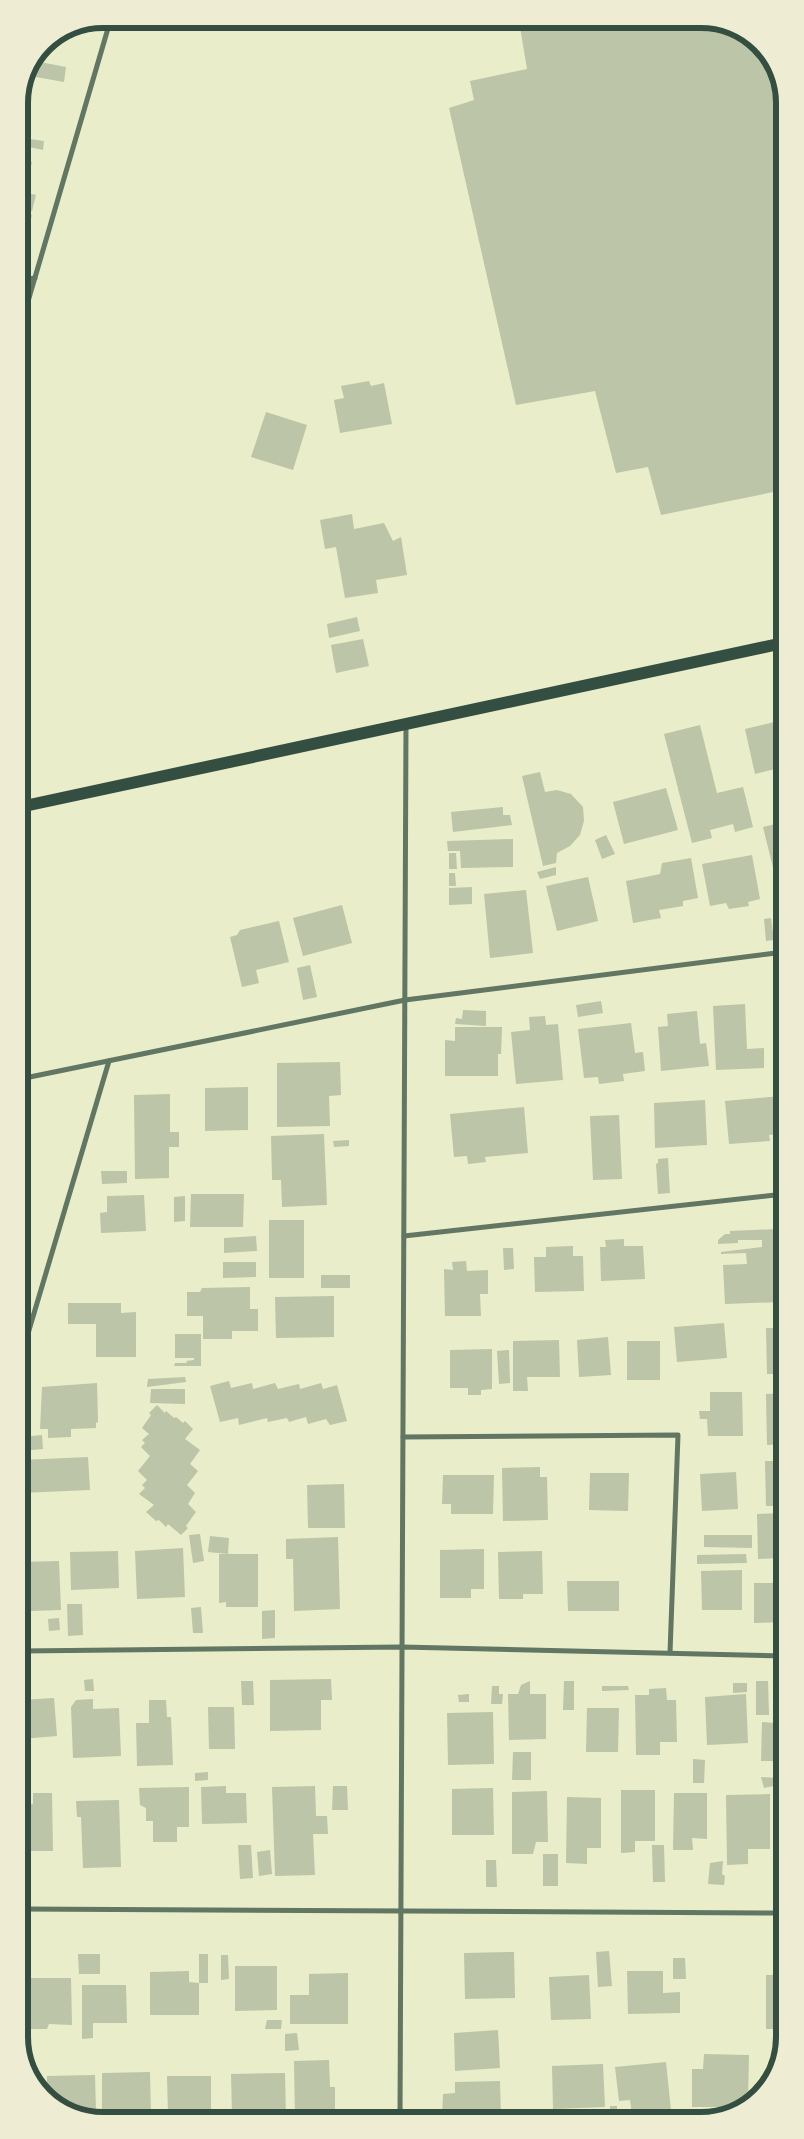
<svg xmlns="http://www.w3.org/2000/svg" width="804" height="2139" font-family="Mulish,sans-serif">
<rect width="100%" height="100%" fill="#e9edc9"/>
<g fill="#bcc5a7">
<path d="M707,19L757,39L782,80L783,490L661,515L648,467L616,473L595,391L516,405L449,108L474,100L470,81L527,69L519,21Z"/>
<path d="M35,61L66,67L64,82L30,76Z"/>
<path d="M27,79H28L19,116V97Z"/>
<path d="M30,139L44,141L43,150L29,147Z"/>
<path d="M19,159L32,162L26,189L19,187Z"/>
<path d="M20,191L36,195L32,211L19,208Z"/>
<path d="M19,211L32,215L28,230L19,227Z"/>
<path d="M369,381L371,386L384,383L392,424L340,433L334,400L344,398L341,386Z"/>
<path d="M266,412L307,425L293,470L251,457Z"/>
<path d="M352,514L354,529L384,523L393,541L401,537L407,575L376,580L378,593L345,598L336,547L325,549L320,520Z"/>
<path d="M357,617L360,631L329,638L327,624Z"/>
<path d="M363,639L369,666L336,673L331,645Z"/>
<path d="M783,720V767L755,774L745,729Z"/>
<path d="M700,725L717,793L743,787L753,827L735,832L733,824L710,830L712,838L692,843L664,734Z"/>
<path d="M540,772L545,792L557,790L571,794L583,807L584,821L580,835L570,846L557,853L556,863L543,866L522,776Z"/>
<path d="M666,788L678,830L624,844L613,802Z"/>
<path d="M503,807V815H510L512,825L453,832L451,812Z"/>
<path d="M783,822L784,895L780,896L763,827Z"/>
<path d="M606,835L615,854L602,859L595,840Z"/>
<path d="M513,839V867L461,868L460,851H448L447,841Z"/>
<path d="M449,853H456L457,869H449Z"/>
<path d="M752,855L760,899L748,902L749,906L729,909L726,903L710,906L702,864Z"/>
<path d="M691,858L698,898L683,901V906L659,910L661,918L633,923L626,881L660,874L662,863Z"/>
<path d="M556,867V875L540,879L537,872Z"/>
<path d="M449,873H455L456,886H449Z"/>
<path d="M588,877L598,921L557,931L546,886Z"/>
<path d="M472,887V904L449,905V888Z"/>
<path d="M526,890L533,953L490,958L484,894Z"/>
<path d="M342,905L352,943L303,956L293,918Z"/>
<path d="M771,918L774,940L766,941L764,919Z"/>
<path d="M279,921L289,962L256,970L259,983L242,987L230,937L237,935L240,930Z"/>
<path d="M310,965L317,997L303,1000L297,968Z"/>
<path d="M601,1001L603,1013L578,1017L576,1005Z"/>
<path d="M784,1001V1034H779L776,1002Z"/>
<path d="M745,1004L747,1049L764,1048V1068L716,1070L713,1006Z"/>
<path d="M463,1010L486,1011V1026L455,1024L456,1018L462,1019Z"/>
<path d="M697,1011L700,1044L706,1043L709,1066L661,1071L658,1027L668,1026L667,1014Z"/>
<path d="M545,1016L546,1025L558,1024L563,1080L516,1084L511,1032L530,1030L529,1017Z"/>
<path d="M631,1023L635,1053L643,1052L645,1071L623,1074L624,1081L599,1084L598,1077L584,1078L578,1029Z"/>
<path d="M455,1027H502L501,1054H498V1076H445V1040L455,1041Z"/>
<path d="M340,1062L341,1095L329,1096L330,1126L277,1127V1063Z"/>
<path d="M248,1087V1130L205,1131V1088Z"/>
<path d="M170,1094V1132H179V1147H169V1178L135,1179L134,1095Z"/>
<path d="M780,1096L783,1134L769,1135L770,1141L729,1144L725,1101Z"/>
<path d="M705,1100L707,1145L655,1148L654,1103Z"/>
<path d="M524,1107L528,1153L485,1157L486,1162L468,1164L467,1156L454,1157L450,1114Z"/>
<path d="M619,1115L622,1179L593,1180L590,1116Z"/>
<path d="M324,1134L327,1205L282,1207L281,1180H272L271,1136Z"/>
<path d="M784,1138V1166H780L778,1139Z"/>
<path d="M349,1140V1146L334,1147L333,1141Z"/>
<path d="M668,1158L670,1193L658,1194L656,1164L658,1163V1159Z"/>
<path d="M101,1171H127V1183L102,1184Z"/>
<path d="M191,1194H244L243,1227H190Z"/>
<path d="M144,1195L146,1231L101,1233L100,1213L107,1212V1196Z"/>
<path d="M185,1196V1221L174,1222V1197Z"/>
<rect x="269" y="1220" width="35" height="58"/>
<path d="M778,1229L781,1302L725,1304L723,1265L747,1264L746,1253L721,1254V1252L762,1247V1240H738V1243L718,1244V1240L725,1234H730V1231Z"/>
<path d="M256,1236L257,1251L224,1253V1238Z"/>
<path d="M624,1239V1246H643L645,1279L601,1281L600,1247H606L605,1240Z"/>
<path d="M573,1246V1256H583L584,1291L535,1292L534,1257H546V1247Z"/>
<path d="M503,1248H513L514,1269L504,1270Z"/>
<path d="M466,1261L467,1271L488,1270V1294H480L481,1316H445L444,1269L453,1270L452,1262Z"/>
<path d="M223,1262H256V1277L223,1278Z"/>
<rect x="321" y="1275" width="29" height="13"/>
<path d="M250,1287V1309H258V1331H232V1339H203V1316H187V1292H200L202,1288Z"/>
<path d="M334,1296V1337L276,1338L275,1297Z"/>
<path d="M68,1303H121V1313L136,1312V1357H96V1324H68Z"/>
<path d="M724,1323L727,1358L677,1362L674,1327Z"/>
<path d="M766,1328H784V1374H767Z"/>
<path d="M175,1334H201V1366H174L175,1363H187L186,1361L194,1360V1358H175Z"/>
<path d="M608,1337L611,1375L579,1377L577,1340Z"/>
<path d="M559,1340L560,1377H527L528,1391H513V1341Z"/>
<rect x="627" y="1341" width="33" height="39"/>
<path d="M492,1349V1389L481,1390V1395H468V1388H450V1350Z"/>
<path d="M509,1350L510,1383L499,1384L497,1351Z"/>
<path d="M185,1377L186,1382L147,1387V1386L148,1379Z"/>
<path d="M229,1381L231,1388L252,1383L253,1389L275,1383L278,1389L299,1384L300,1389L321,1383L323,1389L337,1385L347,1421L330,1425L326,1419L308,1424L306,1417L289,1422L287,1418L268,1422L267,1418L239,1425L238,1418L220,1422L210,1386Z"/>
<path d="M97,1383L98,1422L96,1423V1428L71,1429V1437L48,1438V1429H40L42,1387Z"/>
<path d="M151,1389H185V1404L150,1403Z"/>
<path d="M710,1392H742L743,1436H708L707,1419H700L699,1411H710Z"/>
<path d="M784,1393V1444L767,1445L766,1394Z"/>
<path d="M157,1405L165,1413L166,1411L174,1418L176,1417L183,1423L185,1421L193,1429L185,1439L200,1450L190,1464L198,1471L187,1485L195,1493L188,1504L196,1512L186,1526L188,1528L181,1535L168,1524L166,1527L159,1520L156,1521L146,1512L154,1505L139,1494L145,1488L142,1485L147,1480L138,1471L150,1456L141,1447L145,1443L142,1440L149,1434L142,1428L151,1415L149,1413Z"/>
<path d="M42,1435L43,1449L21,1451V1437Z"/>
<path d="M88,1457L90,1490L21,1493V1460Z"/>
<path d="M765,1461H784V1506H766Z"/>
<path d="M540,1467V1477H547L548,1520L503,1521L502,1468Z"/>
<path d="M736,1472L738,1509L702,1511L700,1474Z"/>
<path d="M590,1473H629L628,1511L589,1510Z"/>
<path d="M443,1475H494L493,1514H451V1504H442Z"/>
<path d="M344,1484L345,1528H308L307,1485Z"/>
<path d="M783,1513L785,1558L758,1559L757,1514Z"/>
<path d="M200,1534L204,1561L193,1563L189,1535Z"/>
<path d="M704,1535H752V1548L704,1547Z"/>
<path d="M210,1536L229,1538L228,1554L208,1552Z"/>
<path d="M338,1537L340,1609L294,1611L293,1559H286V1539Z"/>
<path d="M183,1548L185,1597L137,1599L135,1551Z"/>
<path d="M484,1549V1589H471V1598H440V1550Z"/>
<path d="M118,1551L119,1588L71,1590L70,1552Z"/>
<path d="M542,1551L543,1594H523V1599H499L498,1552Z"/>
<path d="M219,1554H258V1607H226V1602L219,1603Z"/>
<path d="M746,1554L747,1563L697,1564V1555Z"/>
<path d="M59,1561L61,1610L31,1611L30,1595H21V1562Z"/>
<path d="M742,1570V1610H702L701,1571Z"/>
<path d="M567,1581H619V1611H568Z"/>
<path d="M754,1583H785V1622L754,1623Z"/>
<path d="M67,1604H82L83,1635L68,1636Z"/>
<path d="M201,1607L203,1633H193L191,1608Z"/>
<path d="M275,1610V1638L262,1639V1611Z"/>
<path d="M59,1618L60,1630L49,1631L48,1619Z"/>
<path d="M93,1679L94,1691H85L84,1680Z"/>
<path d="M331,1679L332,1700H321V1730L270,1731V1680Z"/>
<path d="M241,1681H253L254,1705H242Z"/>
<path d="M530,1681V1694H546V1739L509,1740L508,1694H518L521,1685Z"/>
<path d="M564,1681H574V1710H563Z"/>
<path d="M756,1681H768L769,1715H756Z"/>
<path d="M733,1683H747V1692L733,1693Z"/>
<path d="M492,1686H499V1694H503L502,1704H491Z"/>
<path d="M602,1686H628L629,1690L602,1691Z"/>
<path d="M666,1688L667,1700H676L677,1742H660V1755H636L635,1695H649V1689Z"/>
<path d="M469,1694V1702H459L458,1695Z"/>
<path d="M746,1694L748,1743L707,1745L705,1697Z"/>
<path d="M777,1695H785V1761H761L762,1722L776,1723Z"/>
<path d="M54,1698L57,1736L21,1739V1700Z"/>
<path d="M93,1699V1709L119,1708L121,1756L73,1758L71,1707L76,1700Z"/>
<path d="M149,1700H166L167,1717H171L173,1765L137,1766L136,1723H149Z"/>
<path d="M208,1707H234L235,1749H209Z"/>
<path d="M587,1708H619L618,1752H586Z"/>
<path d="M493,1712L494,1764L448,1765L447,1713Z"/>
<path d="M513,1752H531V1780H512Z"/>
<path d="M693,1759L705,1760L704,1783H693Z"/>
<path d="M208,1772V1780L195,1781V1773Z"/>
<path d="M761,1777L778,1778L779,1785L764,1788Z"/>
<path d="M226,1786V1793H246L247,1823L202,1824L201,1787Z"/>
<path d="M315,1786L316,1816H327L328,1834H313L315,1875L275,1876L272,1787Z"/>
<path d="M333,1786H347L348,1810H332Z"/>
<path d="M189,1787V1827H177V1842H153V1821H146V1808L140,1805L139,1788Z"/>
<path d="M493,1788L494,1835H452V1789Z"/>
<path d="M621,1790H655V1841H635V1852L621,1853Z"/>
<path d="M547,1791L548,1842H536L533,1854H512V1792Z"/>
<path d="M33,1793H52L53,1851H21V1804H33Z"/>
<path d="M674,1793H707V1839L692,1838L693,1850H673Z"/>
<path d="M770,1794V1849H748V1864L727,1865L726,1795Z"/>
<path d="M567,1797L601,1798V1848H587V1864L566,1863Z"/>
<path d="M119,1800L121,1867L83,1868L81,1817H77L76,1801Z"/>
<path d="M238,1845H251L253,1878L240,1879Z"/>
<path d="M652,1845H664L665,1882H653Z"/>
<path d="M270,1850L272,1874L259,1876L257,1852Z"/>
<rect x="543" y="1854" width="15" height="32"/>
<rect x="783" y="1859" width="2" height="23"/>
<path d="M486,1860H496L497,1887H486Z"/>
<path d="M723,1861L722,1874L725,1876L724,1885L708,1884L710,1863Z"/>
<path d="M609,1951L612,1986L598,1987L596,1952Z"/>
<path d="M514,1952L515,1998L465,1999L464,1953Z"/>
<path d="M78,1954H100V1974H79Z"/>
<rect x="199" y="1954" width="9" height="29"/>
<path d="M221,1955H228L229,1979L221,1980Z"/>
<path d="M673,1958H685L686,1979H673Z"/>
<path d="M235,1966H277V2010L235,2011Z"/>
<path d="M782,1966H785V2029H766V1975H782Z"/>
<path d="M189,1971V1982L199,1983V2015H150V1972Z"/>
<path d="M627,1971H663V1993L680,1992V2013L628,2014Z"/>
<path d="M348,1973V2024H290V1995H309V1974Z"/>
<path d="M589,1975L591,2019L551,2020L549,1977Z"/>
<path d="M22,1978H71L72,2025L49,2024L47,2029H22Z"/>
<path d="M82,1985H126L127,2023H93V2038L82,2039Z"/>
<path d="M267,2020H282L281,2029H265Z"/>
<path d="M498,2030L500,2068L455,2071L454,2033Z"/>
<path d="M297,2033L299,2050L285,2051V2034Z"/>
<path d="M704,2054L749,2055L748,2101L739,2107H692V2069H703Z"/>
<path d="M329,2060L330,2087H335V2119H295L294,2061Z"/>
<path d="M666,2062L671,2110L632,2114L630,2100L619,2101L615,2067Z"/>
<path d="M603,2064L605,2107L553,2109L552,2066Z"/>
<path d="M150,2072L151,2117H146V2120H110V2116H102V2073Z"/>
<path d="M285,2073L286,2119H248V2114H232L231,2074Z"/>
<path d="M95,2075L96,2111L76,2112L47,2100V2076Z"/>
<path d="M167,2076H211V2110L197,2111V2120H180L181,2113H168Z"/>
<path d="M500,2081L501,2118L442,2119L443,2094L455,2093V2082Z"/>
<rect x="610" y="2106" width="7" height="12"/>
</g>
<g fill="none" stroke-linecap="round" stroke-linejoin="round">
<g stroke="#617663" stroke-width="5">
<path d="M19,281L35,278"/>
<path d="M19,332L109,25"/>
<path d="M20,1079L405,1000L784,952"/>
<path d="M404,1236L784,1194"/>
<path d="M21,1357L109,1061"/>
<path d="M403,1437L678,1435L670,1653"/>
<path d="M21,1651L402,1647L785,1656"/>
<path d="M21,1909L785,1913"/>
<path d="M400,2119L406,724"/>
</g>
<path stroke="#344e41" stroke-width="12" d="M20,807L783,643"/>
</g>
<path d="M0 0H804V2139H0ZM103 28H701A75 75 0 0 1 776 103V2037A75 75 0 0 1 701 2112H103A75 75 0 0 1 28 2037V103A75 75 0 0 1 103 28Z" fill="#eeecd3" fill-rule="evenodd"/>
<path fill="none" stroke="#344e41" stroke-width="6" d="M103 28H701A75 75 0 0 1 776 103V2037A75 75 0 0 1 701 2112H103A75 75 0 0 1 28 2037V103A75 75 0 0 1 103 28Z"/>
</svg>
